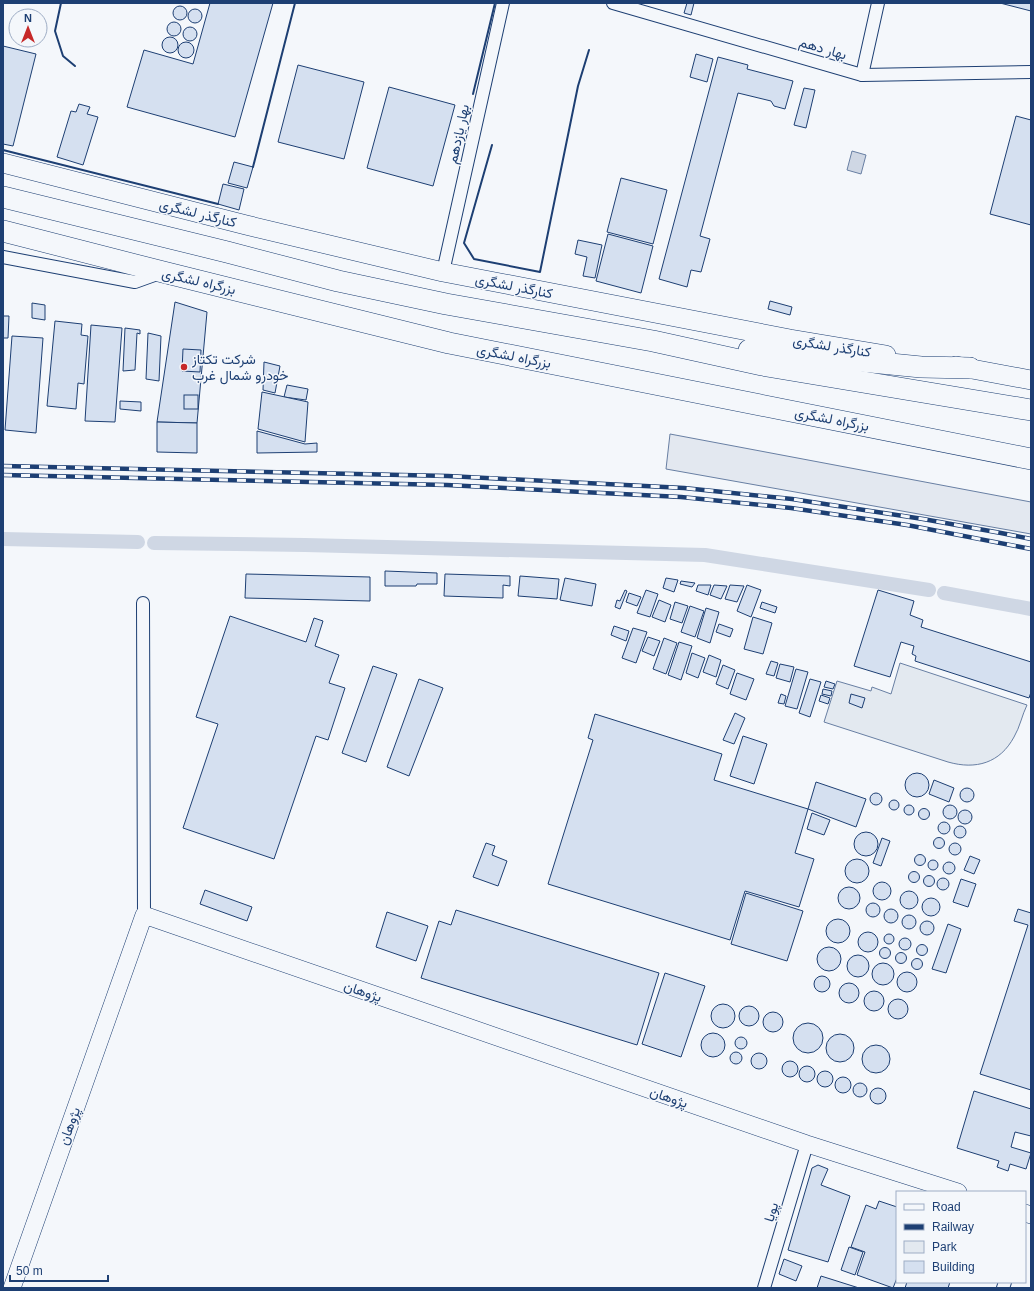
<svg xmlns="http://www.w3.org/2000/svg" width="1034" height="1291" font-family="Helvetica,Vazirmatn,sans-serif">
<rect width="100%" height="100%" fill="#f4f7fb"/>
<path fill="#e3e9f0" stroke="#687fa3" d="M900,663L1027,705C1022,715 1020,727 1014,737C1000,763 976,770 948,762L824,722L837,681L871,691L872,687L891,694Z"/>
<path fill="#e3e8f0" stroke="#687fa3" d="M670,434L1031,502V534L666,469Z"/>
<path fill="#cfd7e4" stroke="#687fa3" d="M852,151L866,155L861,174L847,170Z"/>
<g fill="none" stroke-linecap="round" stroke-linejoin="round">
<g stroke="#cfd7e4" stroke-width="14">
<path d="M3,539L138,542"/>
<path d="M154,543L305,545L705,555L929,590"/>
<path d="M944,593L1031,609"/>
</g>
</g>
<g fill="#d5e0f0" stroke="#1d3f73">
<path d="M210,3H273L235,137L127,107L144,50L193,64Z"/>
<path d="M687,3H694L691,15L684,13Z"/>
<path d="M1000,3H1031V11Z"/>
<circle cx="180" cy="13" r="7"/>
<circle cx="195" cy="16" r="7"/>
<circle cx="174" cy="29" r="7"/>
<circle cx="190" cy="34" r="7"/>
<circle cx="170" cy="45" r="8"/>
<circle cx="186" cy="50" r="8"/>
<path d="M3,46L36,54L13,146L3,144Z"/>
<path d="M696,54L713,59L707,82L690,77Z"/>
<path d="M718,57L748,65L747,69L793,81L785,109L774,106L771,101L738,93L700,236L710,239L701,272L691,270L687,287L659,279Z"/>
<path d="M298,65L364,82L344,159L278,142Z"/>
<path d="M389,87L455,105L433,186L367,168Z"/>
<path d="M804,88L815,90L806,128L794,125Z"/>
<path d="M79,104L90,107L87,114L98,117L83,165L57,157L71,111L76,112Z"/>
<path d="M1016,116L1031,120V225L990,214Z"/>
<path d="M234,162L253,167L247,188L228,183Z"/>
<path d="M621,178L667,190L653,244L607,232Z"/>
<path d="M223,184L244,189L239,210L218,204Z"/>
<path d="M608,234L653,246L641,293L596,281Z"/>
<path d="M578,240L602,245L595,278L583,276L587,257L575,254Z"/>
<path d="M770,301L792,307L790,315L768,309Z"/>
<path d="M175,302L207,312L197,423L157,422Z"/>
<path d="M32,303L45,305V320L32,318Z"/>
<path d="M3,316H9L8,338H3Z"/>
<path d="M55,321L82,324L81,335L88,336L84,384L78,383L76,409L47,406Z"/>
<path d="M91,325L122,328L115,422L85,421Z"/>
<path d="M125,328L140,330V334L137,333L135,370L123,371Z"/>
<path d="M148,333L161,336L159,381L146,379Z"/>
<path d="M12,336L43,338L36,433L5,430Z"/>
<path d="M183,349L201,350L200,372L182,371Z"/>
<path d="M264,362L280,366L275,393L263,390Z"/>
<path d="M287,385L308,389L306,400L284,397Z"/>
<path d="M262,392L308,402L305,442L258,429Z"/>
<rect x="184" y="395" width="14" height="14"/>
<path d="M120,401L141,402V411L120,409Z"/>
<path d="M157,422L197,423V453L157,452Z"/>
<path d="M257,431L305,444L317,443V452L257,453Z"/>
<path d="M385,571L437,573V584H417L416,586H385Z"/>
<path d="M246,574L370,577V601L245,598Z"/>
<path d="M445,574L510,576V586L503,585V598L444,596Z"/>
<path d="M520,576L559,579L557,599L518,596Z"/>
<path d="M565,578L596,584L592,606L560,600Z"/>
<path d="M666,578L678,580L674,592L663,588Z"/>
<path d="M681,581L695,583L692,587L680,584Z"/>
<path d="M698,585H711L708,595L696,591Z"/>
<path d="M714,585L727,586L721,599L710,595Z"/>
<path d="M730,585L744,586L737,602L725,599Z"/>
<path d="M747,585L761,590L751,617L737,611Z"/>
<path d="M625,590L627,591L620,609L615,607L617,600L620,601Z"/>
<path d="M646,590L658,594L650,617L637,613Z"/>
<path d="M878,590L914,601L910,615L923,620L921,627L1031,662V692L1029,698L915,661L916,656L912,654L914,646L901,642L890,677L854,666Z"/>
<path d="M629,593L641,597L637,606L626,602Z"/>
<path d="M659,600L671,605L665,622L652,617Z"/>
<path d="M675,602L688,606L682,623L670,619Z"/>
<path d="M762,602L777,607L775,613L760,608Z"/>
<path d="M690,606L704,611L695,637L681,632Z"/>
<path d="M706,608L719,612L710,643L697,638Z"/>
<path d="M230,616L306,642L314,618L323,621L315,646L339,655L329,683L345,688L328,740L316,736L274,859L183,828L218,724L196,717Z"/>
<path d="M753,617L772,623L763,654L744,649Z"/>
<path d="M719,624L733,629L730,637L716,632Z"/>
<path d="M614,626L629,631L626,641L611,635Z"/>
<path d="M633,628L647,632L636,663L622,658Z"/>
<path d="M648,637L660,641L654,656L642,651Z"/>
<path d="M664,638L677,643L666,674L653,669Z"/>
<path d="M679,642L692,646L681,680L668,675Z"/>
<path d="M692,653L705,658L698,678L686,673Z"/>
<path d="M709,655L721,660L716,677L703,672Z"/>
<path d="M771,661L778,663L774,676L766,674Z"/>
<path d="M780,664L794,667L790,682L776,678Z"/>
<path d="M723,665L735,670L728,689L716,684Z"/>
<path d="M373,666L397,674L366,762L342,753Z"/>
<path d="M796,669L808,672L797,709L785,706Z"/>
<path d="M737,673L754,679L746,700L730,694Z"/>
<path d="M419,679L443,688L409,776L387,767Z"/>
<path d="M810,679L821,682L810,717L799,713Z"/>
<path d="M826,681L835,684L833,689L824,687Z"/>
<path d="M823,689L832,691L831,696L822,694Z"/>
<path d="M781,694L786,696L784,704L778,703Z"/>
<path d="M851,694L865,698L862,708L849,703Z"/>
<path d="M821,695L830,698L828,704L819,701Z"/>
<path d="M735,713L745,718L734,744L723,740Z"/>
<path d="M595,714L722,754L714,780L808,809L795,853L814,859L799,907L745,891L730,940L548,884L593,740L588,738Z"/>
<path d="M743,736L767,744L754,784L730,776Z"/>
<circle cx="917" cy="785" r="12"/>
<path d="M934,780L954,788L949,802L929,794Z"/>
<path d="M816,782L866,799L856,827L808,809Z"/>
<circle cx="967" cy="795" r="7"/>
<circle cx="876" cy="799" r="6"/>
<circle cx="894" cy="805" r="5"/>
<circle cx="909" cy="810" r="5"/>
<circle cx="950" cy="812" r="7"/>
<circle cx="924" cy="814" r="5.5"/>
<circle cx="965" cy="817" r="7"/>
<path d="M812,813L830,820L824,835L807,829Z"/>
<circle cx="944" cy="828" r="6"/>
<circle cx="960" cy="832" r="6"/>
<circle cx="866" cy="844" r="12"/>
<circle cx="939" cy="843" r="5.5"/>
<path d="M882,838L890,841L881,866L873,863Z"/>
<path d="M486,843L495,846L492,855L507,861L498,886L473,877Z"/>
<circle cx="955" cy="849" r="6"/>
<circle cx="920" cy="860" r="5.5"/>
<path d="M970,856L980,860L974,874L964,870Z"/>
<circle cx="857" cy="871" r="12"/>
<circle cx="933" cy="865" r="5"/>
<circle cx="949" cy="868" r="6"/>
<circle cx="914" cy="877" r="5.5"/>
<circle cx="929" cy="881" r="5.5"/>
<circle cx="943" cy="884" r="6"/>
<path d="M961,879L976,884L968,907L953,902Z"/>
<circle cx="882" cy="891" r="9"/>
<circle cx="849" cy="898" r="11"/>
<path d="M205,890L252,907L247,921L200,904Z"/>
<circle cx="909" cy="900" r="9"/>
<path d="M746,893L803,911L787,961L731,944Z"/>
<circle cx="931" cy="907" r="9"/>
<circle cx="873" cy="910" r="7"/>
<circle cx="891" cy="916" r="7"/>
<path d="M1018,909L1031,913V912V1090L980,1074L1028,925L1014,921Z"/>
<path d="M456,910L659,973L637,1045L421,978L439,921L451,925Z"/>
<path d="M387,912L428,926L416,961L376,947Z"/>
<circle cx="909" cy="922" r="7"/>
<circle cx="838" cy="931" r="12"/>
<circle cx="927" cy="928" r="7"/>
<path d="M948,924L961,929L946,973L932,969Z"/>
<circle cx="868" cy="942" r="10"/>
<circle cx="889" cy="939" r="5"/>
<circle cx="905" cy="944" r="6"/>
<circle cx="922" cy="950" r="5.5"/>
<circle cx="829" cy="959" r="12"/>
<circle cx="885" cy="953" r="5.5"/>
<circle cx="901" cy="958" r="5.5"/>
<circle cx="858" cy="966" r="11"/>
<circle cx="917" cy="964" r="5.5"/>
<circle cx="883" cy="974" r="11"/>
<circle cx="907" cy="982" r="10"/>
<path d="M665,973L705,986L681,1057L642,1044Z"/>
<circle cx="822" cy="984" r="8"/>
<circle cx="849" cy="993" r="10"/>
<circle cx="874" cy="1001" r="10"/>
<circle cx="898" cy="1009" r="10"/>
<circle cx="723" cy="1016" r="12"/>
<circle cx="749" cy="1016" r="10"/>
<circle cx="773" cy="1022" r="10"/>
<circle cx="808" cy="1038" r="15"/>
<circle cx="713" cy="1045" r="12"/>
<circle cx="840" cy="1048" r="14"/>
<circle cx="741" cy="1043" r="6"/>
<circle cx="876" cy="1059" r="14"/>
<circle cx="736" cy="1058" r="6"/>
<circle cx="759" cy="1061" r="8"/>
<circle cx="790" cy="1069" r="8"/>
<circle cx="807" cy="1074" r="8"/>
<circle cx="825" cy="1079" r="8"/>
<circle cx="843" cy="1085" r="8"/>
<circle cx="860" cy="1090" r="7"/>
<circle cx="878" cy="1096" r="8"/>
<path d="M974,1091L1031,1109V1136L1015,1132L1011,1147L1031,1153L1026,1169L1010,1164L1008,1171L997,1167L999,1161L957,1148Z"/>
<path d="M818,1165L828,1169L821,1185L850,1196L828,1262L788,1250L812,1168Z"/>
<path d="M879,1201L897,1207V1278L893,1288L857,1275L865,1252L851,1247L866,1205L876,1209Z"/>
<path d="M849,1247L863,1252L855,1275L841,1270Z"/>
<path d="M784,1259L802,1266L796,1281L779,1274Z"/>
<path d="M821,1276L859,1288H817Z"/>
<path d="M907,1282H950L948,1288H905Z"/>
</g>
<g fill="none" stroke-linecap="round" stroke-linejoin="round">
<defs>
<g id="street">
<path d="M613,3L862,75L1031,72"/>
<path d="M862,75L878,3"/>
<path d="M3,257L135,282L160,273"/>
<path d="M443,272L503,3"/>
<path d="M143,603L144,915"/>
<path d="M764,1288L807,1144"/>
<path d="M1003,1288L1005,1282"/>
</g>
<g id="secondary">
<path d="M1025,1213L1031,1215"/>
<path d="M12,1288L144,915L807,1144L958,1192"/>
</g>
<g id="primary">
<path d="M3,163L246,225L443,272L790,339L886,355"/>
<path d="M956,366L1031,380"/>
</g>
<g id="highway">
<path d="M3,197L227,252L338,281L446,304L653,341L762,365L1031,410"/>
<path d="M3,231L163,272L449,343L1031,459"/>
<path d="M749,350L921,367L970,368"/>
</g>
</defs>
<use href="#street" stroke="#1d3f73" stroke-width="14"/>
<use href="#secondary" stroke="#1d3f73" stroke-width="18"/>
<use href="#primary" stroke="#1d3f73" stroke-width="20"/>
<use href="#highway" stroke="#1d3f73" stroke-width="22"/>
<use href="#street" stroke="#f4f7fb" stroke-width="12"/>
<use href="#secondary" stroke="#f4f7fb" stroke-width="17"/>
<use href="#primary" stroke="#f4f7fb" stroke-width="19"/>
<use href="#highway" stroke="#f4f7fb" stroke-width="21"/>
<defs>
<g id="rail">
<path d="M3,466L448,476L684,488L792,499L923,519L1001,533L1031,539"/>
<path d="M3,475L447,485L681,497L791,508L907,525L1031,549"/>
</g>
</defs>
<use href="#rail" stroke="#1d3f73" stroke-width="4.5"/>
<use href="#rail" stroke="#f4f7fb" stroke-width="3" stroke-dasharray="9" stroke-linecap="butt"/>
<g stroke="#1d3f73" stroke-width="2">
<path d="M61,3L55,31L63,56L75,66"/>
<path d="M473,94L495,3"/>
<path d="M492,145L464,243L474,259L540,272L578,86L589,50"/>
<path d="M3,150L218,204"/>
<path d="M253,167L295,3"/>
</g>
</g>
<circle fill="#c62828" stroke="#f4f7fb" stroke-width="1.5" cx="184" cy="367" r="4"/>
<g text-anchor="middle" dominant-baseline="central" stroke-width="3" stroke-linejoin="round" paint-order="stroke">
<g font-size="14" fill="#1d3f73" stroke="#f4f7fb">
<text transform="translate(823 48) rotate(16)">بهار دهم</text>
<text transform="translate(458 134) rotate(-78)">بهار یازدهم</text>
<text transform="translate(198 213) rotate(14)">کنارگذر لشگری</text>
<text transform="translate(199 281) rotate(13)">بزرگراه لشگری</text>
<text transform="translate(514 286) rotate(11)">کنارگذر لشگری</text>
<text transform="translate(832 346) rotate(9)">کنارگذر لشگری</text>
<text transform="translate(514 356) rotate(11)">بزرگراه لشگری</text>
<text transform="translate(832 419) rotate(11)">بزرگراه لشگری</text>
<text transform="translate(363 991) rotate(19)">پژوهان</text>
<text transform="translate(669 1097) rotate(19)">پژوهان</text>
<text transform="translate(69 1126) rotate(-70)">پژوهان</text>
<text transform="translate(771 1212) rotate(-73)">پویا</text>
</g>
<g font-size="14" fill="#1d3f73" stroke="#f4f7fb" text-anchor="start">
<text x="192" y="359">شرکت تکتاز<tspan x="192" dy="16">خودرو شمال غرب</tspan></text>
</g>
</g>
<rect width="1034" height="1291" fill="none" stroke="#1d3f73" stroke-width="8"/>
<rect x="896" y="1191" width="130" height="92" fill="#f4f7fb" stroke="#9eadc5"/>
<rect x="904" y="1204" width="20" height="6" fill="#f4f7fb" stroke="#9eadc5"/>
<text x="932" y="1211" font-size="12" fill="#1d3f73">Road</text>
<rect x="904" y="1224" width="20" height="6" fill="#1d3f73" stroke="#9eadc5"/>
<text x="932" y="1231" font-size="12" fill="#1d3f73">Railway</text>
<rect x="904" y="1241" width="20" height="12" fill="#e3e9f0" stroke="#9eadc5"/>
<text x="932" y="1251" font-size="12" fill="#1d3f73">Park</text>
<rect x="904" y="1261" width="20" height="12" fill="#d5e0f0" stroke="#9eadc5"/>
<text x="932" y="1271" font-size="12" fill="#1d3f73">Building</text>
<g transform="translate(28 28)"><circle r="19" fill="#f4f7fb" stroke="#9eadc5"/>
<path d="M0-3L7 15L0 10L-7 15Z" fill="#c62828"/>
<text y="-6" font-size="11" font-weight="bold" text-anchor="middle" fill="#1d3f73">N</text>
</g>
<path d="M10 1275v6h98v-6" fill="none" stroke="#1d3f73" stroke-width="2"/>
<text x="16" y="1275" font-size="12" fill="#1d3f73" stroke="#f4f7fb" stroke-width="3" paint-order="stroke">50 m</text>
</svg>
